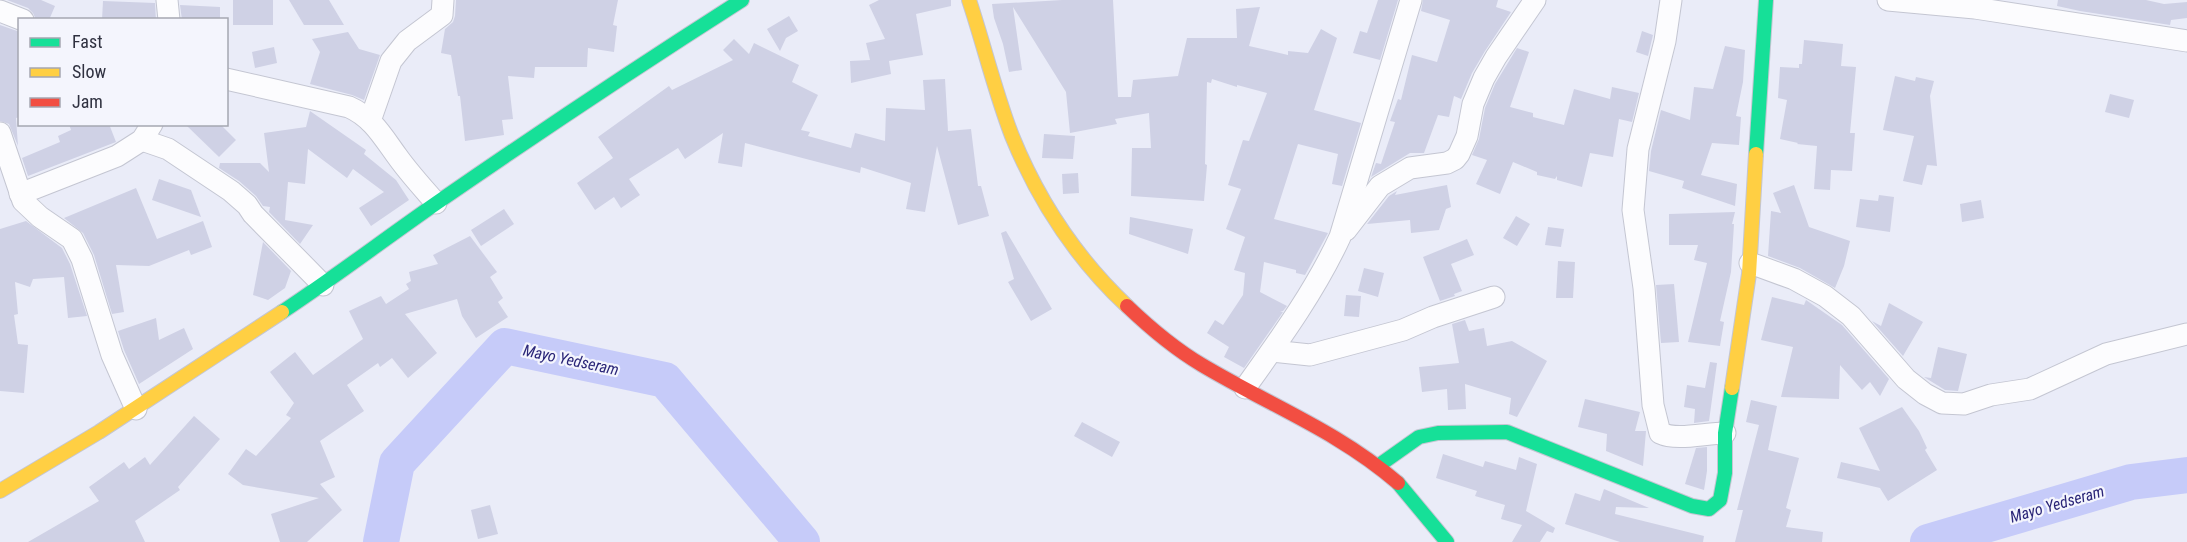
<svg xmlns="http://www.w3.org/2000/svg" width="2187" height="542" font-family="'Roboto Condensed',sans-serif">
<rect width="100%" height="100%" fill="#eaecf8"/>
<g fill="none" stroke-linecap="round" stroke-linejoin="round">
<g stroke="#c6cbf9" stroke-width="36">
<path d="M381,542L397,463L505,346L665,380L802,542"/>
<path d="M1928,542L2131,482L2187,475"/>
</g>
</g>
<g fill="#cfd1e5">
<path d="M7,0H41L55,6L49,20H36L33,13L28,8Z"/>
<rect x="233" y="0" width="40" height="25"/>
<path d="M289,0H329L344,25H304Z"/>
<path d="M456,0H618L613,25L617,26L614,52L588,48L587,67H535L534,78L508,76L513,119L502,120L504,135L465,141L460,96H458L451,55L441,53L445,29L453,22L455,16Z"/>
<path d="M879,0H951V6L916,14L923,55L889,61L891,74L851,83L850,61L870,60L866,43L885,39L869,5Z"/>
<path d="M1062,0H1113L1118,97H1131L1133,80L1178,76L1187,38H1237L1236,9L1260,7L1249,46L1288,55V51L1308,53L1321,29L1337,38L1314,110L1361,123L1342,186L1332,184L1338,154L1298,144L1274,219L1328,233L1305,275L1296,273V270L1264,262L1260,292L1287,306L1283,311H1280L1283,312L1244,368L1224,357L1229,347L1207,333L1215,320L1223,325L1243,295L1245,273L1234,270L1245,237L1226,229L1241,189L1228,185L1243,140L1249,141L1267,93L1237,85V87L1212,79L1211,83L1207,82L1205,164L1207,165L1204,201L1131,196L1132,148H1151L1149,113L1115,119L1117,124L1070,133L1066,92L1013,7L1022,70L1009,72L1003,44L994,18L992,4Z"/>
<path d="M1378,0H1398L1380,60L1353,53L1360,31L1367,33Z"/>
<path d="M1423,0H1498L1496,7L1511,12L1485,51L1472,73L1461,99L1454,96L1449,117L1438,115L1424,153H1410L1371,177L1376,163L1381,164L1395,122L1390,121L1398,99L1401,100L1412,55L1437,62L1450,20L1421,11Z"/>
<path d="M2058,0H2146L2164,4L2187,2V18L2171,20L2170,25L2080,11L2057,6Z"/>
<path d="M103,1L155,3L156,20H102Z"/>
<path d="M180,5L220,7V20H182Z"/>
<path d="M789,16L798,31L786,38L780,51L767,29Z"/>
<path d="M0,25L20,32V117L16,118L18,146L9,124L0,121Z"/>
<path d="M1642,31L1653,35L1648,56L1636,52Z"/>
<path d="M348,32L359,49L380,55L364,100L352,95L310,84L320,52L312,39Z"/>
<path d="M734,39L749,54L754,43L799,65L792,82L818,95L801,130L810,132L808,136L851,148L855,133L885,141L886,108L925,110L923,80L945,79L948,131L971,129L978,186H981L989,216L958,225L937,146L925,212L906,209L911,183L861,167L860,173L745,143L742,167L718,163L723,133L685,159L678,148L629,179L640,195L621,208L614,197L595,210L577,183L613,158L598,137L669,86L672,90L733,60L723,50Z"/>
<path d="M1804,40L1843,44L1841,66L1856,67L1850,133H1855L1852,171L1831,170L1830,190L1814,189L1817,146L1797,144L1798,143L1780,139L1787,100L1778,98L1780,67L1799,68V64H1802Z"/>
<path d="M1725,46L1745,50L1743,82L1736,116L1741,117L1739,145L1712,143L1701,175L1737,184L1735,206L1682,188L1684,181L1649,171L1651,151L1661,110L1690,120L1694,87L1713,89Z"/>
<path d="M274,47L277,63L255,68L252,52Z"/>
<path d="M1517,48L1529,52L1510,107L1533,113V117L1564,125L1574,89L1610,99L1612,87L1639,93L1632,122L1619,119L1613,157L1590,153L1582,187L1557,180V176L1555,179L1537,175V172L1513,162L1500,194L1476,184L1487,160L1472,155L1479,139L1485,108L1495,84Z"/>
<path d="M1895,76L1915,81L1916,77L1934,81L1930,96L1937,166L1927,165L1922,185L1903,181L1914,136L1883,130Z"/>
<path d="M2110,94L2134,100L2129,118L2105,112Z"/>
<path d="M310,111L366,150L364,154L396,180L409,200L371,226L359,208L384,192L353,169L347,178L308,149L305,184L288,182L285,220L313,225L300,244L269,212L270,207L263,206L256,196L239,181L219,168L220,163H260L269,172L264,133L306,127Z"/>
<path d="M69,124H109L116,142L28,176L22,158L60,142L58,136L71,130Z"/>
<path d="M185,124H220L236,140L219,157Z"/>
<path d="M1044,134L1075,136L1073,159L1042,158Z"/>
<path d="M1078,173L1079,193L1063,194L1062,174Z"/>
<path d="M159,179L191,190L201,217L152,200Z"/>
<path d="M1447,185L1451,207L1446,209L1439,230L1411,233L1410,220L1367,224L1389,196L1397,191L1395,195Z"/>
<path d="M1794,185L1809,227L1850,241L1844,266L1835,288L1800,268L1768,256L1771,211L1781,213L1773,193Z"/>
<path d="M136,188L157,239L203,221L212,247L191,255L189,250L149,266L116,265L124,312L112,314L94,255L83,233L64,218Z"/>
<path d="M1879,195L1894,197L1890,232L1856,227L1860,199L1878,201Z"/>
<path d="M1981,200L1984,218L1962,222L1960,204Z"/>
<path d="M504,209L514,224L481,246L471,230Z"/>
<path d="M1735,212L1732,224H1734L1731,272L1720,321L1724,322L1720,346L1688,342L1707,263L1694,260L1698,245H1669V214Z"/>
<path d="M1516,216L1530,224L1517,246L1503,238Z"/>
<path d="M1130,217L1193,229L1188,254L1129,234Z"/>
<path d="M26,221L62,248L70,264L87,316L68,318L64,277L33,279L30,287L15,282L18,314L14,315L18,344L28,345L24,393L0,391V229Z"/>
<path d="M1548,227L1564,229L1561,247L1545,245Z"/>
<path d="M1006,231L1052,309L1031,321L1008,282L1014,279L1001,233Z"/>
<path d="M470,236L497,272L490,277L503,298L498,302L508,317L476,338L462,316L457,299L405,314L437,353L408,378L392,358L380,367L378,363L347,385L364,411L320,441L335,477L320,484L342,510L307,542H280L271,514L319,498L243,485L228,474L246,449L256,456L291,418L286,415L294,403L270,372L295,352L313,375L363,339L349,311L381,296L386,304L409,289L406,284L411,281L409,272L438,264L433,255Z"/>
<path d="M1467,239L1474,255L1451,264L1462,291L1454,294L1455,296L1440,301L1423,257Z"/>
<path d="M263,242L293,273L291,271L285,288L268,300L253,295Z"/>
<path d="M1558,261L1575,262L1573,298H1556Z"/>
<path d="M1364,268L1384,273L1378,297L1358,291Z"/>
<path d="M1674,284L1679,342L1661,343L1656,285Z"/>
<path d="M1346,295L1361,296L1359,317L1344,316Z"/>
<path d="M1772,297L1804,305L1806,300L1842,325L1889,379L1880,396L1870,382L1862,390L1840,365L1839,399L1781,397L1793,347L1761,340Z"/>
<path d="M1889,303L1923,322L1903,356L1872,321L1881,326Z"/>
<path d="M156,318L159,340L184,328L193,349L139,384L124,350L118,331Z"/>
<path d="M1465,320L1469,331L1484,328L1487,346L1512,341L1547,361L1517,417L1509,414L1511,398L1465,384L1466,409L1448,410L1447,389L1422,392L1419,367L1459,363L1452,324Z"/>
<path d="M1938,347L1967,354L1958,391L1945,390L1924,377L1931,378Z"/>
<path d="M1710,362L1717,363L1709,421L1694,423L1695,409L1684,407L1687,385L1705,388Z"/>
<path d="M1585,399L1640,412L1635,431H1646L1643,466L1606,451L1607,434L1578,427Z"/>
<path d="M1751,400L1777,406L1768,450L1799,458L1786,508L1791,510L1786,527L1823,532L1822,542H1735L1743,510H1737L1759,425L1746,422Z"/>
<path d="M1902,407L1919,431L1927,448L1925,450L1937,470L1888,501L1880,488L1837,478L1841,462L1880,471L1859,428Z"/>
<path d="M194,416L220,439L178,487L180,490L135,521L145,542H28L99,501L89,487L124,462L129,469L145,457L150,465Z"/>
<path d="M1082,422L1120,442L1112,457L1074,436Z"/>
<path d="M1707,447V471L1704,490L1685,484L1696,448Z"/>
<path d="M1443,454L1483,467L1485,461L1516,470L1519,457L1537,464L1526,511L1555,528L1553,533L1547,531L1540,542H1512L1522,525L1501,519L1505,505L1475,496L1477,491L1436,478Z"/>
<path d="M1604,489L1649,508L1616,507L1615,514L1704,536L1703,542H1620L1565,524L1575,493L1600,501Z"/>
<path d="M490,505L498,534L478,539L471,510Z"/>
</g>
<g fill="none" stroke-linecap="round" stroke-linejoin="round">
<defs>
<g id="street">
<path d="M167,0L169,20"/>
<path d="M1671,0L1665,41L1638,149L1633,210L1644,288L1653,405L1660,433C1677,441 1705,433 1725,433"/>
<path d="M1888,0L1975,8L2187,41"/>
<path d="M0,11L23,20"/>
<path d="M226,79L349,107C372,117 383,137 397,156C409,173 423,188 436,203"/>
<path d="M370,121L391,61L407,41L442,15L443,0"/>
<path d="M0,133L23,201L40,217L72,239L82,259L112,355L136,409"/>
<path d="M142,140L168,149L231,191L247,205L253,214L323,285"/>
<path d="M20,194L117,156L142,140L152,124"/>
<path d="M1346,230L1380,186L1410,168L1447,163L1455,159L1459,154L1467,136L1473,104L1484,78L1496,57L1535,0"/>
<path d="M1750,263L1794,279L1825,296L1851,316L1906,379L1925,394L1942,403L1964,404L1991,395L2030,389L2106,354L2187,334"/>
<path d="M1272,351L1310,355L1403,330L1433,317L1494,297"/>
<path d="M1245,388C1280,339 1315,291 1340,237L1411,0"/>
</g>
<g id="fast">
<path d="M1756,154L1766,0"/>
<path d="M282,312C335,277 386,238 438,202C538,133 640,65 742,0"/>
<path d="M1378,466L1419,437L1438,433L1507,432L1692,506L1709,509L1720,500L1725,473V433L1732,388"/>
<path d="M1398,483L1447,542"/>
</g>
<g id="slow">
<path d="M969,0C984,45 995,92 1012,136C1038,200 1077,259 1127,306"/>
<path d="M1732,388L1749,274L1756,154"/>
<path d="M0,491L99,432L282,312"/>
</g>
<path id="jam" d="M1127,306C1150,328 1175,349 1202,365C1269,405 1338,431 1398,483"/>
</defs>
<use href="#street" stroke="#c4c6d2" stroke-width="23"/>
<use href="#fast" stroke="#c4c6d2" stroke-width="16"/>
<use href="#slow" stroke="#c4c6d2" stroke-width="16"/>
<use href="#jam" stroke="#c4c6d2" stroke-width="16"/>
<use href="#street" stroke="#fcfcfe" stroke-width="21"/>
<use href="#fast" stroke="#16e098" stroke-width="14"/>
<use href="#slow" stroke="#ffcf43" stroke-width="14"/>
<use href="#jam" stroke="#f24e42" stroke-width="14"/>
</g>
<g text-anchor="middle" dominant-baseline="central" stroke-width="4.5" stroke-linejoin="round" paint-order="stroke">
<g font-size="16" font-style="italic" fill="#2b2678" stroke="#f4f5fd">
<text transform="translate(571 360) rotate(12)">Mayo Yedseram</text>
<text transform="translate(2057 504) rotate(-16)">Mayo Yedseram</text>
</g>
</g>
<rect x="18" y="18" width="210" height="108" fill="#f4f5fd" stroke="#a5a7b1" stroke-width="1.5"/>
<rect x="30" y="38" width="30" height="9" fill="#16e098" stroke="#a5a7b1" stroke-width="1.5"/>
<text x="72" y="48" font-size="18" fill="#2f3140">Fast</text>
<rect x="30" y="68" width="30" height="9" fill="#ffcf43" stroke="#a5a7b1" stroke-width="1.5"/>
<text x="72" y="78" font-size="18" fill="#2f3140">Slow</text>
<rect x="30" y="98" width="30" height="9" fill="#f24e42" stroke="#a5a7b1" stroke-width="1.5"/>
<text x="72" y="108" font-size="18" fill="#2f3140">Jam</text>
</svg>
